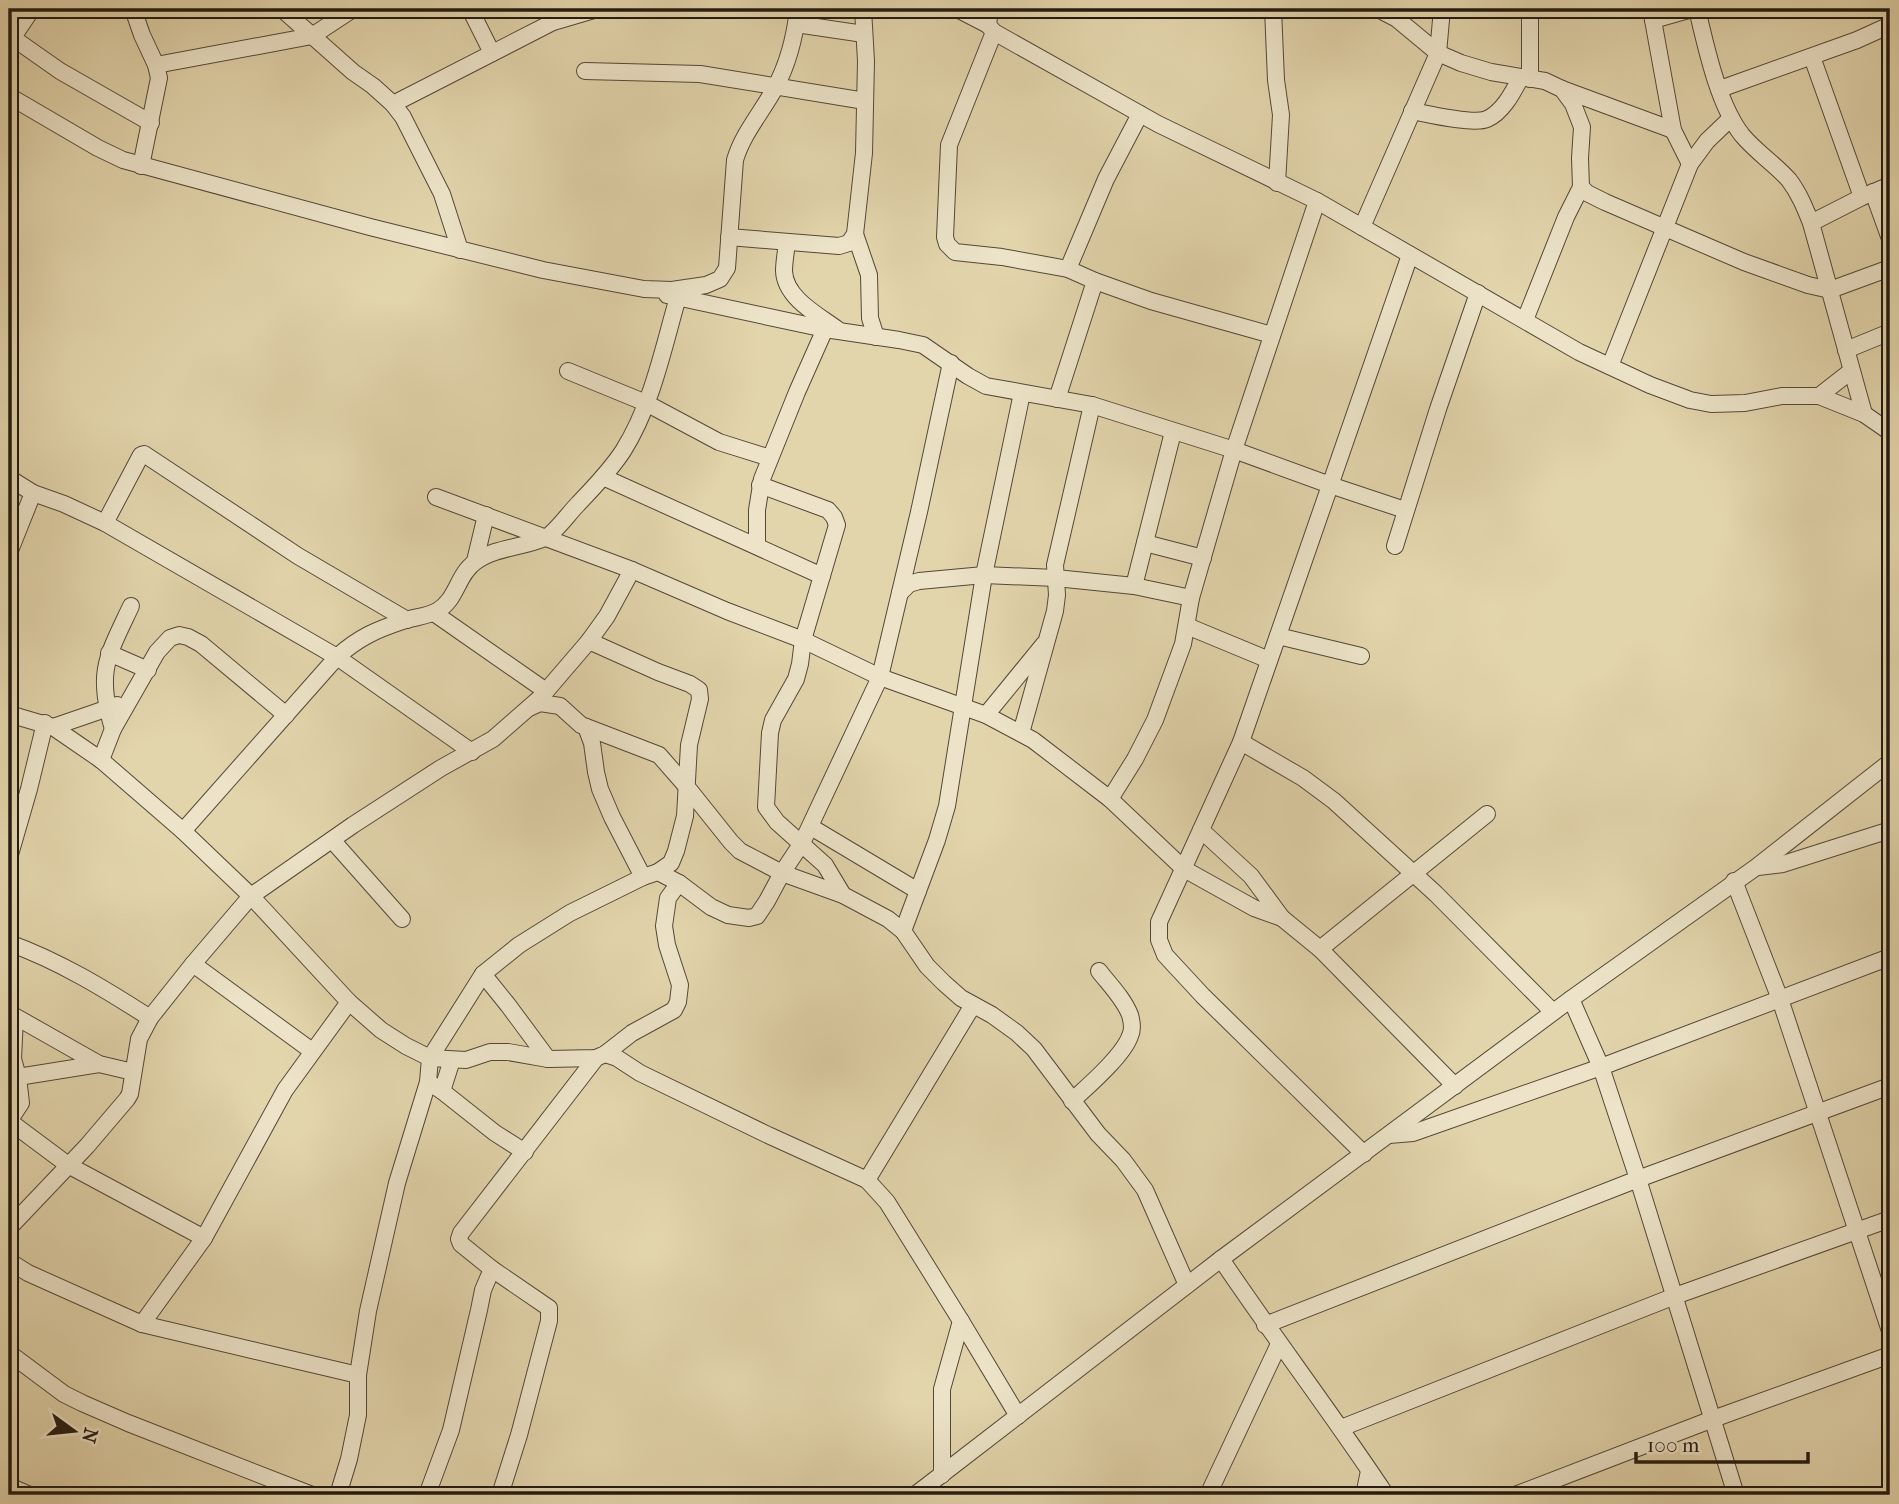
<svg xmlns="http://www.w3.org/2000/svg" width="1899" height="1504" font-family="'IM FELL French Canon',serif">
<rect width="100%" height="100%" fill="#e2d4ab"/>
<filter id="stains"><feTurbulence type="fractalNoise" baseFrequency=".00286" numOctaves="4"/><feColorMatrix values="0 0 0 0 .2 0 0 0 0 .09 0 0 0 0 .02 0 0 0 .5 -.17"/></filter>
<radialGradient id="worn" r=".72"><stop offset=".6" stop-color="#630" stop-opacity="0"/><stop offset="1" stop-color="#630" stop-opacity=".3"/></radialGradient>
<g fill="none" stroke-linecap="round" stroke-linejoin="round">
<defs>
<g id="minor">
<path d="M133,9L142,35L156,65L159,78L141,166"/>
<path d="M282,9L353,72L373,86L393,104L403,117L442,194L460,250"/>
<path d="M470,9L492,53"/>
<path d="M957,9L988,25"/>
<path d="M990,9L988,25L994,32L1158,124L1317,201L1579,352L1650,385L1690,400L1711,404L1745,403L1782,396H1819L1864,414L1890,432"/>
<path d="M1273,9L1276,80L1281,115L1277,183"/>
<path d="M1378,9L1397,19L1438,53L1461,63L1491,72L1545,81L1562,89L1573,104L1582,127L1580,158L1581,187L1566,217L1525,320"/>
<path d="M1651,9L1673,130L1690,164"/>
<path d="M1697,9C1706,47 1718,104 1742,135C1756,152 1775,164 1789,180C1799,193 1805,208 1811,223L1864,414"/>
<path d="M1653,20L1692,9"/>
<path d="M796,24L864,34"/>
<path d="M994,32L949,145L945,237L947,244L955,252L1002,257L1068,269L1095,281L1151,301L1272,335"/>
<path d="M13,38L60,71L151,123"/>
<path d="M9,43L32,9"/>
<path d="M1812,57L1862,197"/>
<path d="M156,65L312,36L353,9"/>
<path d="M585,71L700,74L865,101"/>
<path d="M1530,79V9"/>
<path d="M1562,89L1673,130"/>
<path d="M1720,89L1857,40L1890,25"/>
<path d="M9,96L98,148L123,160L370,227L543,270L644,289L672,290L706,285L720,279L727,268L735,160C743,133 762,112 775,88C788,64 795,36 798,9"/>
<path d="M393,104L553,22L597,9"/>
<path d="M1412,111C1428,114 1474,125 1487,119C1503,112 1513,92 1521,77"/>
<path d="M1581,187L1587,193L1605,202L1744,262L1808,285L1830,290L1890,268"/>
<path d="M1873,192L1890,239"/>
<path d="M1811,223L1862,197L1890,185"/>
<path d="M1362,227L1438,53L1442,9"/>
<path d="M855,234L869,275L870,318L876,337"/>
<path d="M729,237L839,246L849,243L855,234L864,153L866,61L863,9"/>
<path d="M787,242C786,252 784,262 784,271C785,298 818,315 837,329"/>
<path d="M1068,269L1106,179L1140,114"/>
<path d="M667,295L825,329L899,340L923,345L968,376L986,386L1092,405L1234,450L1330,485L1405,510"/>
<path d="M1846,350L1890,332"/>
<path d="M1610,366L1690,164L1707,141L1731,118"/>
<path d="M568,371L646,403L719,442L770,458"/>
<path d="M1819,396L1851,371"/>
<path d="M1057,399L1095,281"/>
<path d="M603,477L822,576"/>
<path d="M9,478L33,493L64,504L105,523L337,657L472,752"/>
<path d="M760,485L828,510L834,517L837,525L803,640L800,664L796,679L773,720L770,733L766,807L777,822L825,865L843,895"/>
<path d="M436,497L632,570L727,611L803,640L880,677L986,715L1033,740L1110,799L1184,869L1254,908L1282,918"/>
<path d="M105,523L141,455L144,454L298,556L407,620"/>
<path d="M1145,543L1203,558"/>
<path d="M757,545V510L762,479L797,392L825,329"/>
<path d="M1395,546L1438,409L1478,293"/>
<path d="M9,553L33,493"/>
<path d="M475,561L486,515"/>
<path d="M1134,586L1173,432"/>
<path d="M900,593L909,584L919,581L984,575L1056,578L1134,586L1191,598"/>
<path d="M434,613L546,691"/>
<path d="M1187,626L1269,660"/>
<path d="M1278,636L1361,656"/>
<path d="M589,641L658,672L690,684L699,690L700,699L689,745L685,816L676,851L671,863L658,872"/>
<path d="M109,653L148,670"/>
<path d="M529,708L540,703L560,706L581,725L659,755L687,787L731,842L740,851L782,873L843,895L888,919L903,931L927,966L944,983L961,998L992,1015L1017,1033L1034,1049L1098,1134L1123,1160L1145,1190L1187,1285"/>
<path d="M9,714L53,727L101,760L183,831L251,896L349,1002L381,1030L406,1046L430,1058L466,1060L490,1052H508L548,1059L596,1058L605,1054L632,1033L674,1010L678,1002L680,985L667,945L664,926L668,898L679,883"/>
<path d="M986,715L1044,644"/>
<path d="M53,727L117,705"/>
<path d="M586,727L592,743L596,772L600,789L612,817L643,877"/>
<path d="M113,729C96,672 107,657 131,606"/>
<path d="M1021,733L1055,611L1057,595L1055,565L1092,405"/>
<path d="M1241,742L1303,778L1334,801L1436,894L1553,1012"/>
<path d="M101,760L113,729L157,652L170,638L179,635L188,637L201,644L286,715"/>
<path d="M1110,799L1135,759L1155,720L1183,644L1191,598L1234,450L1317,201"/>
<path d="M811,827L918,891"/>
<path d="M1201,830L1251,876L1282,918L1320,949L1455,1086"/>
<path d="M183,831L337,657C359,637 378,629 406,620C416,617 428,616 437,611C457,600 457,575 475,562C495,547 522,548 545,538C555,533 569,513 578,504C594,487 610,471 623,451C652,405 663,349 678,297"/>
<path d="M332,840L402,919"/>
<path d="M9,858L29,789L45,723"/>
<path d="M1758,867L1783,864L1890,830"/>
<path d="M1734,881L1780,999L1890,1331"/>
<path d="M903,931L937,840L947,806L984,575L1022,393"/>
<path d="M9,943C59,961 105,989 150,1018"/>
<path d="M1320,949L1487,814"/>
<path d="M193,964L312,1051"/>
<path d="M483,974L508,1005L548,1059"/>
<path d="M1571,999L1601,1067L1638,1179L1736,1495"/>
<path d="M9,1013L99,1064L133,1072"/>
<path d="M605,1054L617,1058L640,1073L768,1135L867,1180L887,1202L961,1321L1018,1416"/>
<path d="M18,1077L99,1064"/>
<path d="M428,1082L442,1091L495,1133L525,1152"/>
<path d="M442,1091L452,1060"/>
<path d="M1072,1101C1088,1086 1123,1056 1130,1036C1133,1030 1132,1022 1130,1015C1124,999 1109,984 1099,971"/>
<path d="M9,1121L68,1165L204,1238"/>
<path d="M9,1121L21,1103L18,1077L13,1059L15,1017"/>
<path d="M1389,1135L1413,1133L1601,1067L1890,957"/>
<path d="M1364,1154L1203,996L1165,955L1159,940V922L1241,742L1410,255"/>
<path d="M867,1180L973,1005"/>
<path d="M9,1228L87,1146L127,1099L130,1094L139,1039L150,1018L193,964L251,896L353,825L441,768L493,739L541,697L589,641L607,616L632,570"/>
<path d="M1221,1259C1275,1339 1333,1415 1386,1495"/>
<path d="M9,1261L28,1273L142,1324L358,1375"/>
<path d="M492,1269L549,1308V1321L519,1435L500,1495"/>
<path d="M142,1324L204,1238L285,1090L349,1002"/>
<path d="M1265,1325L1638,1179L1890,1086"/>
<path d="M9,1353L64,1394L82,1403L128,1423L312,1495"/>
<path d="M1341,1428L1675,1296L1890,1219"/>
<path d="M942,1475V1389L961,1321"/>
<path d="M9,1486L30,1495"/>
<path d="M338,1495L349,1459L358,1415V1375L368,1311L397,1183L428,1082L430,1058L483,974L519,945L570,913L643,877L658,872L679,883L711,907L728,915L749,918L757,916L767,901L782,873L802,843L880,677L919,512L951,363"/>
<path d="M427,1495L451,1430L479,1310L483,1290L492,1269L461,1244L459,1239L461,1233L596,1058"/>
<path d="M915,1495L1221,1259L1571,999L1755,868L1890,762"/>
<path d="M1208,1495L1279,1344"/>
<path d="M1364,1495L1369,1471"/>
<path d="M1515,1495L1713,1419L1890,1355"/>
<path d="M1885,1495L1890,1493"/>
</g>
</defs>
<use href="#minor" stroke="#544838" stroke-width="18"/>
<use href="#minor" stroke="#ece3c8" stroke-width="16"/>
</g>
<rect width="1899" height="1504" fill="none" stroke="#e2d4ab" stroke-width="35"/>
<rect x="10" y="10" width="1878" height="1483" fill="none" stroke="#241a12" stroke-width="3.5"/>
<rect x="18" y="18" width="1864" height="1469" fill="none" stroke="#241a12" stroke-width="2"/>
<g transform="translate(74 1431) rotate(105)" stroke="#ece3c8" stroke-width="5" paint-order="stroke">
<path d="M0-5L12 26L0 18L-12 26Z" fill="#241a12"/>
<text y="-10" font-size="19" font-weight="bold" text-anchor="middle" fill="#241a12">N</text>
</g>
<path d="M1636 1452v10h172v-10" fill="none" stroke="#241a12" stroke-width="3.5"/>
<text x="1647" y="1452" font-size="21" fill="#241a12" stroke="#ece3c8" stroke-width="5" paint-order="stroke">100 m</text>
<rect width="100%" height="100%" filter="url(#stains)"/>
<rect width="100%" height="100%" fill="url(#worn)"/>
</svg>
